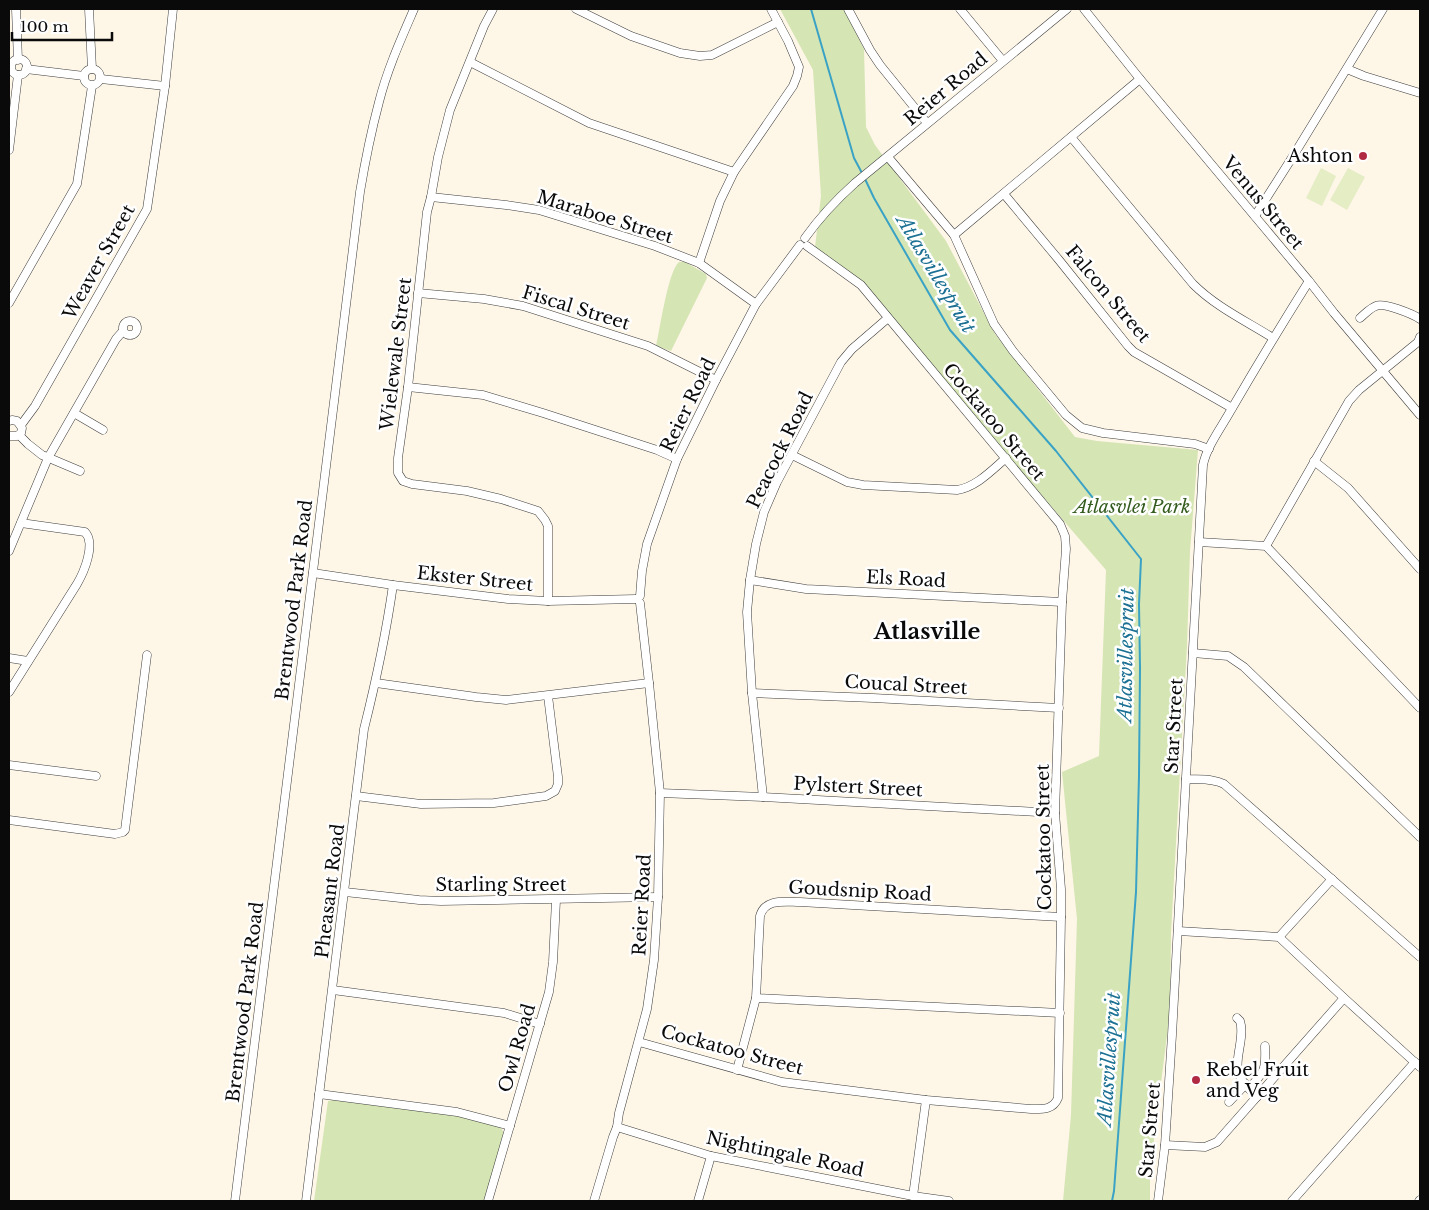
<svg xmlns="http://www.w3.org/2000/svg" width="1429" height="1210" font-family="'Libre Baskerville',serif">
<rect width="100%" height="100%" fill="#fef6e7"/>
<g fill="#d5e5b4">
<path d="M780,9H844L864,49L866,127L875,145L946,241L995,334L1075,437L1097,441L1198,450L1190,551L1187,646L1171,933L1170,1011L1150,1171V1201H1063L1071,1115L1077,919L1062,772L1099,756L1106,570L983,427L866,286L815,247L821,196L813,70Z"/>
<path d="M679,262H685L706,274L707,278L671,351L656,346C660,329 668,271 679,262Z"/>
<path d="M334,1100L458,1115L500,1127L503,1131L504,1136L484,1201H314L328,1101Z"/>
</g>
<g fill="#e5edc5">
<path d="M1321,168L1336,176L1322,206L1306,198Z"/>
<path d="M1348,168L1365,177L1347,210L1330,200Z"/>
</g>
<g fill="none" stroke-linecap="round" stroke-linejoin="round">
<g stroke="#3aa2c5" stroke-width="2">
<path d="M811,9L854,158L863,175"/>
<path d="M865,179L874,198L950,330L1056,451L1141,559L1139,604L1140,668L1139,776L1136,892L1114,1191L1112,1201"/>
</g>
<defs>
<g id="minor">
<path d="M16,9L18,60"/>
<path d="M89,9L92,69"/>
<path d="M493,9L484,26L450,110L438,157L431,197L427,212L408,387L398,458V473L403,481L412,484L467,491L501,499L538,511L545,520L548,526V601"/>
<path d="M576,9L631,36L680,53L700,56L712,55L778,22"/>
<path d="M848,9L870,50L880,65L927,123"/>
<path d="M960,9L1003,61"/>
<path d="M1084,9L1140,79L1309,281L1334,313L1420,415"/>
<circle cx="19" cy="67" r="8"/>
<path d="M470,62L589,123L734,172"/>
<circle cx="92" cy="77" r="8"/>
<path d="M26,69L84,76"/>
<path d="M1347,69L1364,76L1420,93"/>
<path d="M101,79L165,86"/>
<path d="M1071,137L1193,284C1216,307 1246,321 1273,338"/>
<path d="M9,150L18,75"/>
<path d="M888,157L954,235L994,324L1013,351L1066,415L1082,428L1103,433L1195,444L1209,449"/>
<path d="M1004,194L1059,260L1128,346L1134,352L1232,408"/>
<path d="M431,197L506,205L539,210L655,246L699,263L756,304"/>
<path d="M1255,216L1295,153L1383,9"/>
<path d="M954,235L1140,79"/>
<path d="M805,238C820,217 836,200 855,183L1067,9"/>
<path d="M699,263L720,201L734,172L793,86L797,76L799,67L788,41L771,9"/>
<path d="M418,293L484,299L523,306L648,346L716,380"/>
<path d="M9,303L77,184L92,86"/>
<path d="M1360,318C1365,314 1370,308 1376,306C1383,302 1413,314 1420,319"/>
<circle cx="130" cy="328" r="7"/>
<path d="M408,387L483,395L543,413L657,450L677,459"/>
<path d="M74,413L103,430"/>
<path d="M9,421L12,420L17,421L22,428L21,433L17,436H9"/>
<path d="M21,425L35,406L147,209L165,86L173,9"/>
<path d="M19,435L28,444L42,455L80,471"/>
<path d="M792,455L847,482L863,485L957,490C976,487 991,471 1006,458"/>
<path d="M1314,461L1348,488L1420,569"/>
<path d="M1199,542L1266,546L1420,708"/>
<path d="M1266,546L1349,401L1359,390L1418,342L1420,337"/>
<path d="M9,551L48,458L116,339L123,331"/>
<path d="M313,573L393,585L508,599L548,601L636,599"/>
<path d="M750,580L806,589L1062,602"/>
<path d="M640,596L642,571L647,544L677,459L716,380L756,304L800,245"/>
<path d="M1193,653L1228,656L1244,667L1420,837"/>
<path d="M9,658L28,661"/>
<path d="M376,683L476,697L506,700L649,683"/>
<path d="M9,692L77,584C84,572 96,544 85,532L21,523"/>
<path d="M752,693L873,698L1059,708"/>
<path d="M9,765L96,776"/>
<path d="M1186,779C1199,780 1213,778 1224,784L1420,957"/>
<path d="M660,793L763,797L1055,813"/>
<path d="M356,796L421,804L494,803L546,796L555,791L558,784V777L548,696"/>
<path d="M763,797L752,693L747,612L750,580L756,544L764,512L777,482L841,362L852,349L888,318"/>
<path d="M9,820L115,834L123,832L125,830L147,655"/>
<path d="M345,892L419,900L441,901L658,897"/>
<path d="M1178,931L1279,937L1344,998L1420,1067"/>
<path d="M1279,937L1332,879"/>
<path d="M333,990L504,1013L540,1024"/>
<path d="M756,998L1060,1013"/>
<path d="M1237,1018L1240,1021C1245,1036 1235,1057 1238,1071C1240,1081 1250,1090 1257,1097"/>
<path d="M639,1042L782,1082L926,1100L1031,1109C1043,1109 1053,1110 1058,1098L1061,917V889L1055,813L1062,602L1066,549L1065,536L1060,524L861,285L807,246"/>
<path d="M737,1070L756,998L760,916C765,898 785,902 800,902L1061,917"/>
<path d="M1249,1088C1265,1072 1266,1069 1265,1046"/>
<path d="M319,1094L457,1112L510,1126"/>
<path d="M1229,1102L1246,1084"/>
<path d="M617,1127L711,1156L913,1196L949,1201"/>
<path d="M1165,1145L1205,1147L1217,1142L1344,998"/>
<path d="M913,1196L926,1100"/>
<path d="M235,1201L360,192C365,162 371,132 379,102C387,70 401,39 414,9"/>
<path d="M306,1201L364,729C376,681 386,634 393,585"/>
<path d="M488,1201L549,992L553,962L556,900"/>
<path d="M594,1201L613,1137L617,1127L619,1113L647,1009L654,960L658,897L660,793L649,683L640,603"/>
<path d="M698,1201L711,1156"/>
<path d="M1158,1201L1165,1145L1172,1035L1203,465C1207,446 1221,428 1231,410C1256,367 1282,324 1309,281"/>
<path d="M1292,1201L1415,1062"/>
<path d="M1419,1201L1420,1200"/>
</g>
</defs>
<use href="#minor" stroke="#3d3d3d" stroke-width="9"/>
<use href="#minor" stroke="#fff" stroke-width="8"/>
</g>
<g fill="#b12a44" stroke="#fff" stroke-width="2">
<circle cx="1363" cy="156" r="5"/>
<circle cx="1196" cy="1080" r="5"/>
</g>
<g text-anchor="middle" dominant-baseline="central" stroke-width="5" stroke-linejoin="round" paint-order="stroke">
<g font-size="18" fill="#0a0a0a" stroke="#fff">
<text transform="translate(946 89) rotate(-40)">Reier Road</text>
<text transform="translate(1263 203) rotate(50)">Venus Street</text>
<text transform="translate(605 217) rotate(17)">Maraboe Street</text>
<text transform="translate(99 262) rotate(-61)">Weaver Street</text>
<text transform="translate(1108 294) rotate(50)">Falcon Street</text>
<text transform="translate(576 308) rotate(17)">Fiscal Street</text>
<text transform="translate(396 354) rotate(-83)">Wielewale Street</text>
<text transform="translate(688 405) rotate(-64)">Reier Road</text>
<text transform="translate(994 422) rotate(50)">Cockatoo Street</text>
<text transform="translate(780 450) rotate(-64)">Peacock Road</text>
<text transform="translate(475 579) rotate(6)">Ekster Street</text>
<text transform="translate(906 579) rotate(3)">Els Road</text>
<text transform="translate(294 600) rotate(-83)">Brentwood Park Road</text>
<text transform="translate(906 685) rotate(3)">Coucal Street</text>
<text transform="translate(1174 726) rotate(-87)">Star Street</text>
<text transform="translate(858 787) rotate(3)">Pylstert Street</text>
<text transform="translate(1044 837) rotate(-91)">Cockatoo Street</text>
<text x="501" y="885">Starling Street</text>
<text transform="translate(330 891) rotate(-83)">Pheasant Road</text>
<text transform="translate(860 891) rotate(3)">Goudsnip Road</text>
<text transform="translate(642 905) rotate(-87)">Reier Road</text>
<text transform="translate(245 1002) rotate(-83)">Brentwood Park Road</text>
<text transform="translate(517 1048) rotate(-74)">Owl Road</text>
<text transform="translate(732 1050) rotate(15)">Cockatoo Street</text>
<text transform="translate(1150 1130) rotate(-85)">Star Street</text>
<text transform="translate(785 1154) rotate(12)">Nightingale Road</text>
</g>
<g font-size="18" fill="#0a0a0a" stroke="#fff" text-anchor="end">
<text x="1353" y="156">Ashton</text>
<text x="1206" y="1070" text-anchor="start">Rebel Fruit<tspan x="1206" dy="21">and Veg</tspan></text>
</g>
<g font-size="18" font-style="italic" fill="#355c1f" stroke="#fff">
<text x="1132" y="507">Atlasvlei Park</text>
</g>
<g font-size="19" font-style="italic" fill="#1b7093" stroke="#fff">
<text transform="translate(936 274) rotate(59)">Atlasvillespruit</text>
<text transform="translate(1126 655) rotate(-89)">Atlasvillespruit</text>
<text transform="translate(1109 1059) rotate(-86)">Atlasvillespruit</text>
</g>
<g font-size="22" font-weight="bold" fill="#0a0a0a" stroke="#fff">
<text x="927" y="631">Atlasville</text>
</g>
</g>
<rect width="1429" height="1210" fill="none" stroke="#0a0a0a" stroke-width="20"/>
<path d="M12 32v8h100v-8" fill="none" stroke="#0a0a0a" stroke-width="2.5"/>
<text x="20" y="32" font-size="15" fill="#0a0a0a" stroke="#ffffff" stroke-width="4" paint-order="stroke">100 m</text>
</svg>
